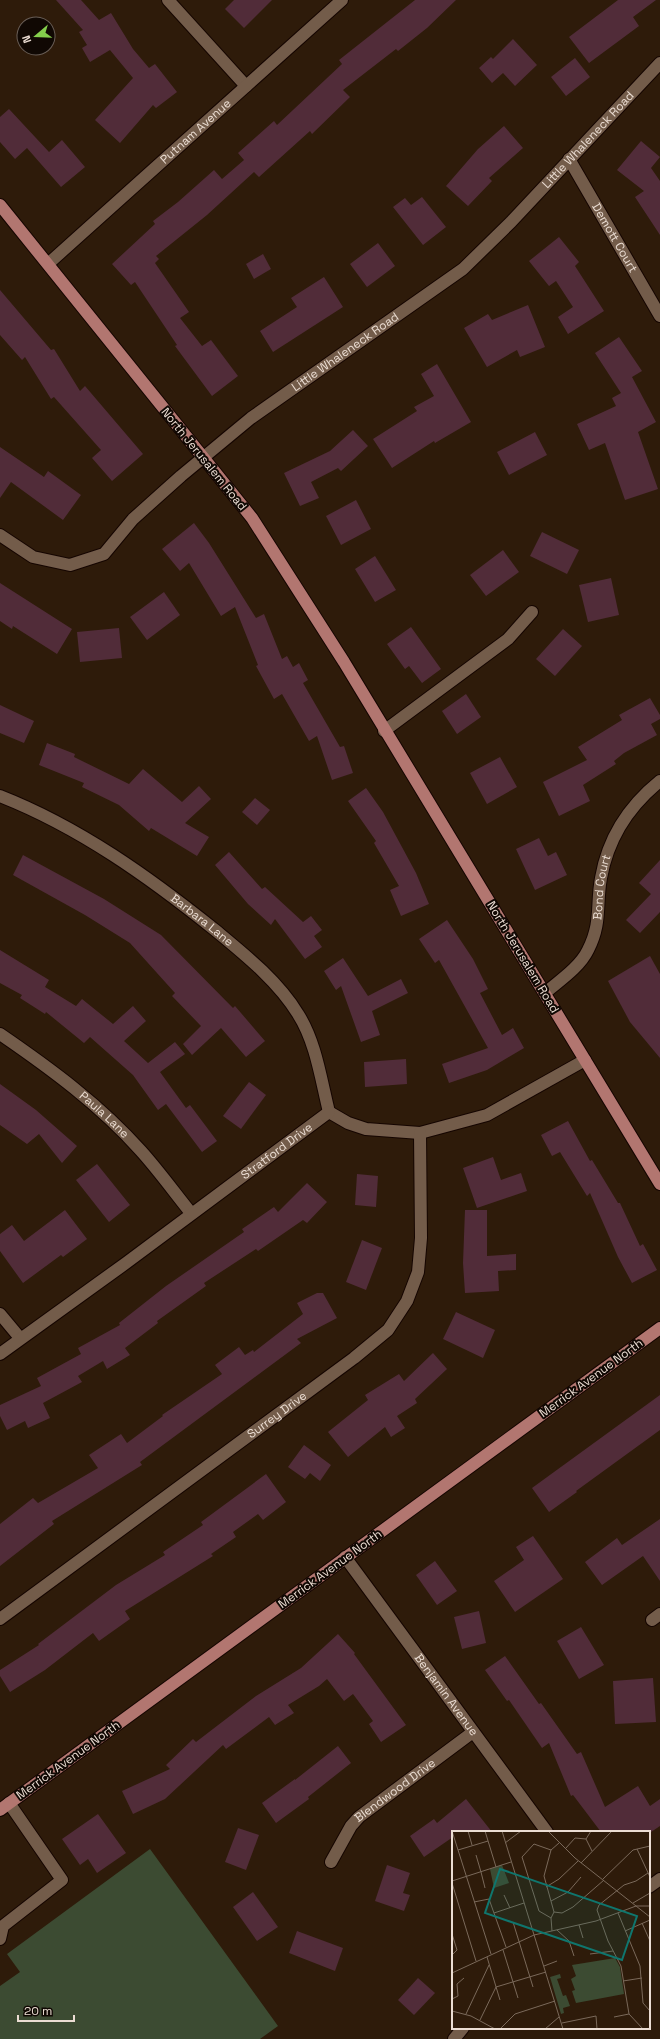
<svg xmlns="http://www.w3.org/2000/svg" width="660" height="2039" font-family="'Space Grotesk',sans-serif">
<rect width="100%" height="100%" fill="#2e1b0a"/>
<path fill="#3c4b32" d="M150,1849L278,2026L260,2039H0V1986L20,1972L7,1954Z"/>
<g fill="#512c39">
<path d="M56,0H81L99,20L111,13L133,49L149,68L155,64L177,92L156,108L153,105L120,143L95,120L133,78L110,50L90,62L82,48L87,45L79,32L83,30Z"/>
<path d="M234,0H272L244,28L225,9Z"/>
<path d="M415,0H456L427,28L398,51L396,49L343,90L350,97L312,134L310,131L259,177L254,172L207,215L156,256L159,259L155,263L189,312L180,318L202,346L211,340L238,376L212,396L175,346L177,345L135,282L131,285L112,264L155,224L153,221L178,202L214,170L222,179L244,160L238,153L274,121L277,125L342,64L339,60Z"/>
<path d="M618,0H656L633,17L639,26L589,63L569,37Z"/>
<path d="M513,39L537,65L515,86L503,73L492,83L479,68L491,57L493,59Z"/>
<path d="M575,58L590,77L566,96L551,77Z"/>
<path d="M9,109L49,152L62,140L85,167L61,187L27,148L15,159L0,142V117Z"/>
<path d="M504,126L523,148L489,178L492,181L468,206L446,186L478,149Z"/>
<path d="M641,141L660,157L651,168L660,181V235L635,197L644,191L617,170Z"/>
<path d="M422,197L446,227L423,245L393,207L405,198L411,205Z"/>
<path d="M559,237L579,262L575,266L604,311L568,334L558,317L573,307L556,281L549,286L529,261Z"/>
<path d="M378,243L395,266L367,287L350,264Z"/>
<path d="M263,254L271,269L254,279L246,264Z"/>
<path d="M324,277L343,307L273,352L260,331L297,307L291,298Z"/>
<path d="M0,290L51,350L54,349L80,391L85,386L143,454L112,481L92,458L101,450L54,397L51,399L25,357L22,360L0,335Z"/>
<path d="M528,305L545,347L520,357L517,350L487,367L464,328L488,314L492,320Z"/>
<path d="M619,337L642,371L632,377L656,422L638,432L658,489L625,500L605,443L589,450L577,424L616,406L612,398L621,393L595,353Z"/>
<path d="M437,364L471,422L435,443L434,441L392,468L373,439L417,411L414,407L434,396L421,374Z"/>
<path d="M353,430L368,446L341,471L338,468L311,482L319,498L300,506L284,473L330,451Z"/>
<path d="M535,432L547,455L509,475L497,452Z"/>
<path d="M0,447L44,477L48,471L81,495L63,520L11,482L0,498Z"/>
<path d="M356,500L371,529L341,545L326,516Z"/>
<path d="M194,523L209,543L256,618L264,614L282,659L287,656L293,667L299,663L308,680L303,683L340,747L344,746L353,773L332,780L317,736L309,741L282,694L274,699L256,666L258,665L235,607L221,616L189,563L180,571L162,549Z"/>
<path d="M542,532L579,550L567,574L530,556Z"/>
<path d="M503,550L519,572L486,596L470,575Z"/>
<path d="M375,556L396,590L375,602L355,569Z"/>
<path d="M611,578L619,615L588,622L579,585Z"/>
<path d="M0,583L72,629L57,654L13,626L12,629L0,621Z"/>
<path d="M164,592L180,615L147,640L130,617Z"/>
<path d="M411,627L441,669L422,683L409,666L405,669L387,644Z"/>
<path d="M119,628L122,658L80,662L77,632Z"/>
<path d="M563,629L582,646L555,676L536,659Z"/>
<path d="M466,694L481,717L457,734L442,711Z"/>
<path d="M650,698L660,715V719L651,724L657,735L624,753L614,761L616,764L583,785L590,801L559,816L543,782L587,760L578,747L622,720L619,715Z"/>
<path d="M0,705L34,721L24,743L0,733Z"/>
<path d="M47,743L75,754L74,757L129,784L143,769L182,802L199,786L211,799L185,823L209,837L197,856L151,828L149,831L119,805L82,787L84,783L39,765Z"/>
<path d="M500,757L517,787L487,804L470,773Z"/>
<path d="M366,788L383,812L416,873L429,904L401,916L390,890L399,886L374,843L376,841L348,801Z"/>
<path d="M255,798L270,810L257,825L242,812Z"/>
<path d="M539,838L548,856L556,852L567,875L535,890L516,849Z"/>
<path d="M229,852L262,889L265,887L303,922L311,916L322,930L314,936L322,947L305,959L275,919L271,925L248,904L215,865Z"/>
<path d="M23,855L104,899L161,935L233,1008L235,1006L265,1041L246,1057L221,1028L192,1055L183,1044L201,1026L172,996L175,993L130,943L85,915L13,875Z"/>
<path d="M660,860V912L640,933L626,920L651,894L639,883Z"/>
<path d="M447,920L473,959L488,989L480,993L502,1035L513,1028L524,1048L487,1070L449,1083L442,1064L488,1048L439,960L435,963L419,939Z"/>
<path d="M0,950L49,980L45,987L76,1006L82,999L113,1024L133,1006L146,1021L124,1041L148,1063L175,1042L185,1054L160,1072L186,1108L190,1105L217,1141L202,1152L166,1104L158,1110L133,1075L90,1037L84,1043L46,1012L45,1014L20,998L22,995L0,983Z"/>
<path d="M650,956L660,974V1058L630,1022L608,981Z"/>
<path d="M343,958L368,996L401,979L408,993L372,1011L380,1035L361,1042L341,986L336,990L324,971Z"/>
<path d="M406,1059L407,1084L365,1087L364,1062Z"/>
<path d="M249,1082L266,1095L241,1129L223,1116Z"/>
<path d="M0,1084L36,1110L77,1146L62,1163L39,1134L27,1144L0,1125Z"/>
<path d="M568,1121L590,1161L592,1160L618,1203H620L640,1246L643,1244L657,1270L632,1283L618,1257L590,1193L587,1196L560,1152L552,1156L541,1135Z"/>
<path d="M493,1157L501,1180L521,1173L527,1191L477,1208L463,1168Z"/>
<path d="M97,1164L130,1205L109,1222L76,1180Z"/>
<path d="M357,1174L378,1176L376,1207L355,1205Z"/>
<path d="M307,1183L327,1202L307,1223L303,1220L258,1251L256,1249L204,1283L206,1286L157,1321L158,1323L125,1348L130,1355L107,1369L103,1361L78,1376L82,1382L43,1403L50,1418L28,1428L25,1421L7,1430L0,1416V1405L41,1386L37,1378L81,1354L78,1348L120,1325L119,1323L166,1286L244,1232L242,1229L274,1207L278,1212Z"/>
<path d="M65,1210L87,1239L63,1257L61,1255L23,1283L0,1251V1234L12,1225L24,1241Z"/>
<path d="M465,1210H487V1256L516,1254V1270L498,1271L499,1291L465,1293L463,1263Z"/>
<path d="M362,1240L382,1248L366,1290L346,1282Z"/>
<path d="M317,1293H323L337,1318L297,1339L301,1343L140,1462L142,1465L52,1521L54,1524L0,1566V1524L33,1498L38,1503L98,1468L89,1455L121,1434L127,1443L163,1416L162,1415L222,1374L215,1365L239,1347L245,1355L253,1350L254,1352L303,1314L297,1303Z"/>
<path d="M456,1312L495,1330L483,1358L443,1339Z"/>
<path d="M433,1353L447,1369L415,1399L417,1403L397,1416L405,1428L391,1437L385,1427L348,1457L328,1432L368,1400L365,1395L399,1374L404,1381Z"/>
<path d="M660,1395V1430L576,1491L577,1492L549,1512L532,1488Z"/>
<path d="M304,1445L331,1465L320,1481L310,1473L305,1479L288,1467Z"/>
<path d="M266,1474L286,1502L263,1520L258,1514L233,1532L236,1537L211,1554L213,1556L125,1611L130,1619L99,1641L93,1633L45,1670L10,1692L0,1676V1670L39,1645L38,1644L116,1585L165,1555L163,1552L203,1525L201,1522Z"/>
<path d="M660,1519V1581L643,1556L602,1585L585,1562L617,1538L622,1545Z"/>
<path d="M533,1536L563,1579L515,1612L494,1581L524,1560L516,1547Z"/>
<path d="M435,1561L457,1591L437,1605L416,1575Z"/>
<path d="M479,1611L486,1643L462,1649L454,1617Z"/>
<path d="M581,1627L604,1665L579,1679L557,1641Z"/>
<path d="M338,1634L355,1653L354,1654L406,1725L381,1742L369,1724L373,1721L353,1694L344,1701L327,1679L319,1686L288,1705L294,1713L275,1725L269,1717L226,1749L223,1745L165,1799L133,1814L122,1791L170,1769L166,1765L193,1739L196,1742L256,1696L301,1668Z"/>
<path d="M505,1656L539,1704L541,1703L577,1754L581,1752L605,1807L638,1786L650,1806L660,1799V1826L651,1832H601L573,1795L571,1796L549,1743L542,1748L509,1700L507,1701L485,1670Z"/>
<path d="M653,1678L656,1722L615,1724L613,1681Z"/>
<path d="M338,1746L351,1763L308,1797L309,1799L276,1823L262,1803L295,1779V1780Z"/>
<path d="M466,1799L492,1832H453V1837L424,1857L410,1836L434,1819L437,1823Z"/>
<path d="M98,1814L126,1853L97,1873L88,1859L80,1865L62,1839Z"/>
<path d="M238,1828L259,1835L246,1870L225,1862Z"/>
<path d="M387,1865L410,1873L403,1893L410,1895L404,1911L375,1901Z"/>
<path d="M253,1892L278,1927L257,1941L233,1907Z"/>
<path d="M297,1931L343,1948L335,1971L289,1953Z"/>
<path d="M418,1978L435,1993L414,2015L398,2000Z"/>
</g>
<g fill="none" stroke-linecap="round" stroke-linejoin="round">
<defs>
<g id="minor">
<path d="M168,0L246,86"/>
<path id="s1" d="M569,159L660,316"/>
<path id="s2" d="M49,263L342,0"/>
<path id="s3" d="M0,535L33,557L70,565L104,554L133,519L181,476L251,418L463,269L511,222L660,63"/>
<path d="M384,731L508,639L532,612"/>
<path id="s4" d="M0,796C79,827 149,877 215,930C244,954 278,981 298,1014C316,1042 321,1080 329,1112"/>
<path id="s5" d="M545,993C559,981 580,967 588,950C602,923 596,905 601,878C608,838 629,806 660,781"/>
<path id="s6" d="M0,1034C51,1069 100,1105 141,1151C159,1171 174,1192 191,1213"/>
<path d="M329,1112L348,1123L366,1129L420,1133L487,1115L585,1060"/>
<path d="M0,1314L20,1338"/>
<path id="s7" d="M0,1354L126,1263L329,1112"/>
<path id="s8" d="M345,1557L547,1832"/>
<path id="s9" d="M0,1619L354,1358L388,1330L407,1301L418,1272L421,1238L420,1133"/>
<path d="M652,1620L660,1614"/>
<path id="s10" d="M331,1862L351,1826L359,1817L473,1732"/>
<path d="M649,1887L660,1879"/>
<path d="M0,1939L3,1926L62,1880L9,1803"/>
<path d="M454,2039L463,2028"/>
</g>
<g id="major">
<path d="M0,205L252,518L344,662L660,1184"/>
<path d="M0,1810L660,1328"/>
</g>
</defs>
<use href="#minor" stroke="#150500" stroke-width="14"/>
<use href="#major" stroke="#150500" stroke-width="14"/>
<use href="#minor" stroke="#735c4a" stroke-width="12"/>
<use href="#major" stroke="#b27670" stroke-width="12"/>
</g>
<g text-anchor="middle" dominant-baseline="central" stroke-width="4" stroke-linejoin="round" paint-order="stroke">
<g font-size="12" fill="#ebddd3" stroke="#100803">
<text stroke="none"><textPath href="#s2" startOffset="197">Putnam Avenue</textPath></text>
<text stroke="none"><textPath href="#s3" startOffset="753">Little Whaleneck Road</textPath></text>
<text stroke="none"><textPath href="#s1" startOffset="91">Demott Court</textPath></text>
<text stroke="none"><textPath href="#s3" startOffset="429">Little Whaleneck Road</textPath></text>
<text transform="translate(204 459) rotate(51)">North Jerusalem Road</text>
<text stroke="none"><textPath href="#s5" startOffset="126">Bond Court</textPath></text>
<text stroke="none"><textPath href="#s4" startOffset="238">Barbara Lane</textPath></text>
<text transform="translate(523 957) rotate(59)">North Jerusalem Road</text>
<text stroke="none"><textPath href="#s6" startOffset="132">Paula Lane</textPath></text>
<text stroke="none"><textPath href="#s7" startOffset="343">Stratford Drive</textPath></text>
<text transform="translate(591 1378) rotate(-36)">Merrick Avenue North</text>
<text stroke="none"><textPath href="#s9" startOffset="344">Surrey Drive</textPath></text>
<text transform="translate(330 1569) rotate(-36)">Merrick Avenue North</text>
<text stroke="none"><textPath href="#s8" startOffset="171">Benjamin Avenue</textPath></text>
<text transform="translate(68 1760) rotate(-36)">Merrick Avenue North</text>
<text stroke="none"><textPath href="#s10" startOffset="98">Blendwood Drive</textPath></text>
</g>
</g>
<g transform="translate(452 1831)">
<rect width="198" height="198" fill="#2e1b0a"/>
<path d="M50,34L57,52L42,57L38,38ZM163,127L168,136L172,163L124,172L120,160L123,159L119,148L124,145L120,134ZM108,143L109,147L105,148L111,165L114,164L118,175L111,177L112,182L109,183L98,146Z" fill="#3c4b32"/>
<path fill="none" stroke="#7a695a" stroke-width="1" d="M0,0L39,123M16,0L20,14M33,0L44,36M50,0L111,198M96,0L123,27L198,86M139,0L134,8L140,20M53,12L69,0M114,17L123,7L134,8M185,18L198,46M6,19L36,10M99,19L82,13L70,26L87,80L99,87M24,24L29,41M129,32L160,0M29,41L33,57M151,48L181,19L198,15M0,50L59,31M0,52L24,130M94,56L107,48L126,30M52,64L58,77M99,70L116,61L129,46M22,71L37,68L54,116M181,72L198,62M102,81L92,45L99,19L107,12M102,81L110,82L121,76L152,49M42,82L72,72M166,82L188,135L191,172L198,180M61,91L81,156M190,92L198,110M127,94L131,107M105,99L117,110L122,125M100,100L99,87L102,81M173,100L198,89M0,103L5,119L0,124M51,119L66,167M138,123L161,120M35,126L48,169M92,135L105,130M0,142L82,104L144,90L184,75H198M171,150L190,147M44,156L94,141M0,168L6,165L5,153L12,147M0,180L19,185L43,198M14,183L37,134M162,186L177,183M28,189L44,156M110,192L144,185L145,198M48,198L63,183L103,170M93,198L107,186M191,198L177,183L169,135L156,110L145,79L147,74L172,54L184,50L196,42"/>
<path fill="#0f766e" fill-opacity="0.15" stroke="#0f766e" stroke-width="2" d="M48,38L185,85L170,129L33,82Z"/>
<rect width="198" height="198" fill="none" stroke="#ebddd3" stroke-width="2"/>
</g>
<g transform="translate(36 36) rotate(251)"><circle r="19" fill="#100803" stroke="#685d56"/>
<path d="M0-3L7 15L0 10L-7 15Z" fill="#85cf4c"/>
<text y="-6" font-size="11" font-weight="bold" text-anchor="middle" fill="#ebddd3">N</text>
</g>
<path d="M18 2015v6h56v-6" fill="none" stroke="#ebddd3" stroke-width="2"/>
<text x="24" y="2015" font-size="12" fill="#ebddd3" stroke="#100803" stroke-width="3" paint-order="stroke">20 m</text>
</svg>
